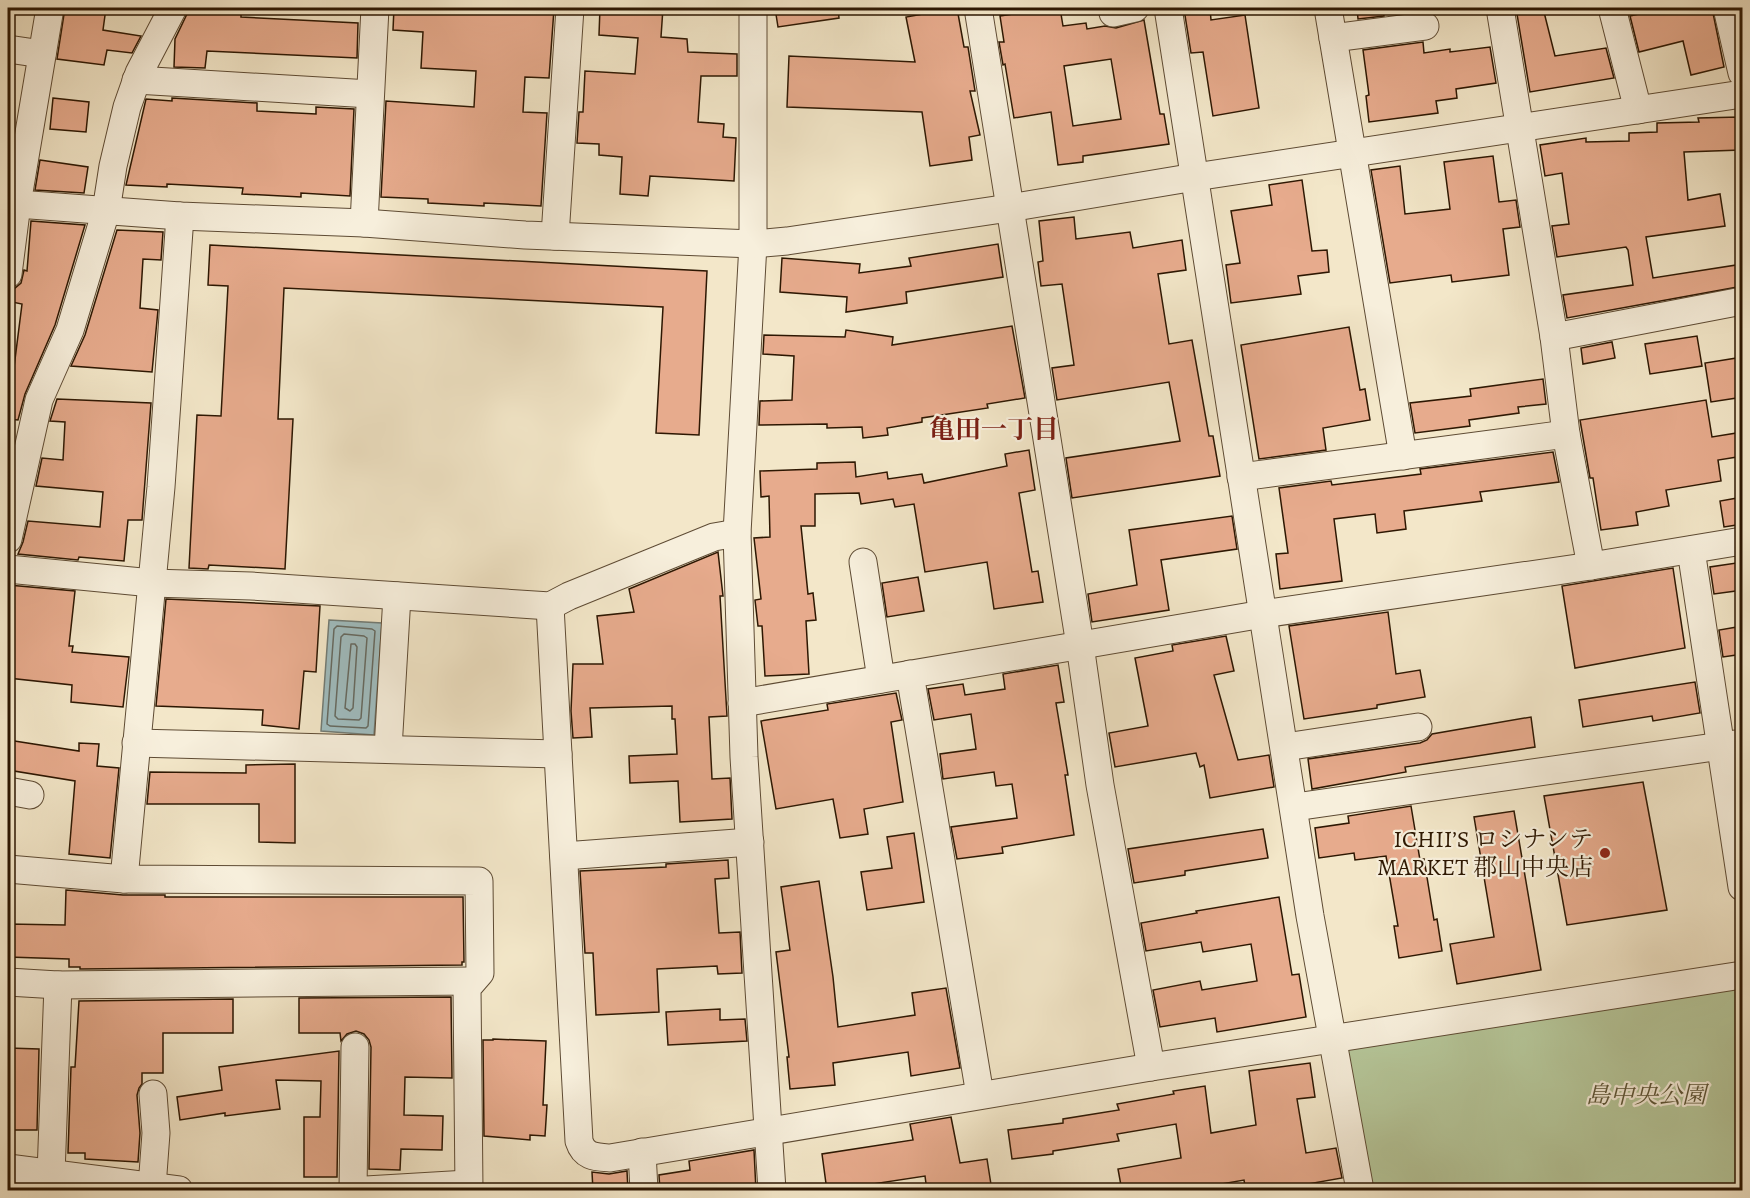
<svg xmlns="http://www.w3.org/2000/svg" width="1750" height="1198" font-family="Alegreya,'Noto Serif JP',serif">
<rect width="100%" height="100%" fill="#f3e7c9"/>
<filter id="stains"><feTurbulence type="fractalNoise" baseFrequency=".00333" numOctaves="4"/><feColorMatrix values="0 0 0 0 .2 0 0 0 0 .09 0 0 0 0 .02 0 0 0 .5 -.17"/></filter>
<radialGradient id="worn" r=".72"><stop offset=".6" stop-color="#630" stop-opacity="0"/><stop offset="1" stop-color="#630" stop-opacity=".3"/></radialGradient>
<path fill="#b6c79a" stroke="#726f4e" stroke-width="1.5" d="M1742,983V1190H1366L1341,1047Z"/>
<path fill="#a0bdc0" stroke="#727b74" stroke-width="1.5" d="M329,620L382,623L374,735L321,731Z"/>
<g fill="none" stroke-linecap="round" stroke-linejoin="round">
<g stroke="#666a61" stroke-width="1.5">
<path d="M337,626L372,629L375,631L368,726L366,728L330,726L327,724L334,629Z"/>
<path d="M344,634L364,636L367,638L361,718L359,720L338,719L335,716L341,637Z"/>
<path d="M351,644H355L357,647L353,708L350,711L345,708Z"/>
</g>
</g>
<g fill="#e7ab8d" stroke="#2d1702" stroke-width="1.5" fill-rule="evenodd">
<path d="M65,8H106L103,30L141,36L132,53L107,50L104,65L57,59Z"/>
<path d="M208,8H241V17L358,23L357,58L207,51L205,68L174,67L175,39L188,12L207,13Z"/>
<path d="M394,8L554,9L549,78L525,77L523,112L547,113L541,206L484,203V206L428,203V199L381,197L386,101L474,107L476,71L421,68L423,32L393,30Z"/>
<path d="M600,8H663L661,37L687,39L688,52L737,54V76H701L698,122L724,124L723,137L736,138L734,181L650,176L648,196L620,194L622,157L599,155V144L577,143L579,112H583L585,71L635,74L638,38L599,35Z"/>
<path d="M775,8H838L839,18L778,27Z"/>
<path d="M957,8L964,47H968L975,91H970L980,135L969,137L972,160L930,166L922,112L787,107L789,56L915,62L906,17Z"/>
<path d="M1054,8H1060L1063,26L1086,23L1087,29L1105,26L1116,28L1144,20L1160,114H1164L1169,144L1083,156V162L1058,165L1051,112L1014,118L1005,64L1003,65L999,42H1004L1000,16ZM1111,59L1121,119L1073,126L1064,66Z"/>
<path d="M1210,8L1211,20L1245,15L1259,108L1213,116L1203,52L1191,53L1184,9Z"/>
<path d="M1357,8H1383L1384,16L1358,19Z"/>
<path d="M1516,8H1543L1555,56L1606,48L1614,78L1530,92Z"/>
<path d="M1666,8H1712L1724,67L1691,75L1683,41L1639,52L1630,16Z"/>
<path d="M1423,42L1424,53L1450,49V52L1490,47L1496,83L1456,89L1457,98L1436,101L1438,113L1369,122L1366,96L1369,95L1363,50Z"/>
<path d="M53,98L89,102L86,132L50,129Z"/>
<path d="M172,98L257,103V111L316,114V107L354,109L350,196L301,193V197L242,194L243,188L167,184V187L126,185L146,99L172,101Z"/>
<path d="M1740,117L1741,150L1684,152L1688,200L1720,194L1725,226L1646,237L1653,278L1743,264V286L1567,318L1563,295L1633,285L1628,250L1626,247L1557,257L1552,226L1569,224L1562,173L1545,176L1540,145L1586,138V142L1629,141V133L1657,132V123L1699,122L1698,118Z"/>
<path d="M1493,156L1499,202L1516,200L1520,227L1503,229L1509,275L1452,282L1451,275L1390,283L1371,170L1400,166L1405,214L1450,209L1444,162Z"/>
<path d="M40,160L88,167L84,193L35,190Z"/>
<path d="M1302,180L1312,251L1327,250L1329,272L1298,276L1301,294L1231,303L1226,265L1240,263L1231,211L1272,205L1269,185Z"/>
<path d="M1074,217L1076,239L1130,232L1133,248L1182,240L1186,270L1158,274L1169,344L1192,340L1209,436H1213L1220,476L1072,498L1066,458L1180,441L1169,382L1057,400L1052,368L1074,365L1062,284L1041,286L1038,262L1043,261L1039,221Z"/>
<path d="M31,221L85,225L55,325L25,394L18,420L8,419V374L13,375L22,304L12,302L14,289L21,283L24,270L27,271Z"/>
<path d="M117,230L163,232L161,260L143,259L140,308L158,310L152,372L71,366L85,335Z"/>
<path d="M998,244L1003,277L906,292L907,303L846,312L847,297L780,292L782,258L860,264L859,273L911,266L909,258Z"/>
<path d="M210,245L707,271L699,435L656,433L663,307L284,288L278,419H293L285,569L209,565L208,569L189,568L197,415L221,416L228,286L208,285Z"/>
<path d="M1012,326L1025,398L987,404L988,408L922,418V422L887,428L888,435L863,438L862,427L827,428V424L759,425L760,401L792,400L794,356L763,354L764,335L845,337L846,330L893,337L892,345Z"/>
<path d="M1349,327L1360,390L1365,389L1370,420L1323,428L1326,450L1259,459L1241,345Z"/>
<path d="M1697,336L1702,366L1650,374L1645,344Z"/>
<path d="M1612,342L1615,358L1583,364L1581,348Z"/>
<path d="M1743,357V397L1711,402L1705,363Z"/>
<path d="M1543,379L1546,404L1518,407L1519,413L1469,420L1470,426L1415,433L1410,403L1471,396L1470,389Z"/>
<path d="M57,399L151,403L142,520H128L124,561L79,557L78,560L18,554L23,542L28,521L100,527L103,492L36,486L42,458L63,460L65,422L50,421Z"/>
<path d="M1706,400L1712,437L1743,432V456L1718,460L1721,481L1666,490L1669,506L1636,512L1638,525L1601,530L1593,478H1590L1580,420Z"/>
<path d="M1029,450L1035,490L1019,493L1032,572L1038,571L1043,602L994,609L987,562L925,572L914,504L895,507L893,499L861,504L859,493L815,494V526H801L808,594L813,593L816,620L806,621L809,674L765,676L762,626H758L755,600L761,599L754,538L770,537L769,496L761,497L760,471L817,469V463L855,462L856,477L887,472L888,479L922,474L924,483L1007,466L1005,454Z"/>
<path d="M1553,452L1559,482L1480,492L1482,501L1404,511L1406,529L1377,533L1375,514L1334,519L1342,581L1280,589L1276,554L1288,553L1279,488L1331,481L1332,485L1421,474L1420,469Z"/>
<path d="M1743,497V524L1724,527L1720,501Z"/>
<path d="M1232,516L1237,549L1161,560L1169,610L1092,622L1088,594L1137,585L1129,530Z"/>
<path d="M718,552L723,596H720L727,716L709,717L712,779L730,778L732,819L680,822L678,781L630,783L629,756L677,754L675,719H672V706L590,708L592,737L573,738L571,711L573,664H603L597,616L634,612L629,589Z"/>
<path d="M1743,562V590L1714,594L1710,567Z"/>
<path d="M1673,568L1685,648L1575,668L1562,586Z"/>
<path d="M918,577L924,611L887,617L882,583Z"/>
<path d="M8,585L75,591L69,646H73L72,652L129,657L123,707L71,702L72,685L8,678Z"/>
<path d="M166,599L320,606L316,672L304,671L299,729L262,725L263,710L156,706Z"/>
<path d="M1388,612L1396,674L1420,670L1425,697L1377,705V708L1304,719L1289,626Z"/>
<path d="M1743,626V654L1723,657L1719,630Z"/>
<path d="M1226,636L1234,671L1214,675L1238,760L1269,755L1274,787L1210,798L1204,765L1200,767L1196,753L1115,767L1109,733L1148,726L1135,658L1173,651L1172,645Z"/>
<path d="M1058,665L1064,702L1056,703L1068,775H1065L1074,835L1002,847L1003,853L957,859L951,827L1017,818L1012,784L996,786L994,772L943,779L940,754L976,749L971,714L934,720L928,689L963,684L965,695L1005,689L1003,674Z"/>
<path d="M1695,682L1700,713L1653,721L1652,716L1583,727L1579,700Z"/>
<path d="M896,693L902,720L891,722L903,802L864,809L868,834L840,838L833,799L776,809L761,721L828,710L827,704Z"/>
<path d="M1531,717L1535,747L1405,767L1406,772L1312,789L1308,759L1420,743L1427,740L1432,734Z"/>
<path d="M8,740L79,751V743L99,744L97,766L119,768L110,858L69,854L75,781L8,770Z"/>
<path d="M295,764V843L259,842V804H147L150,772L246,773V765Z"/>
<path d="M1643,782L1667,910L1567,925L1544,796Z"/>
<path d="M1411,806L1420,860L1424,859L1434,920L1437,919L1442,951L1399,958L1394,926H1398L1386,856L1355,860L1354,853L1319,858L1315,828L1349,823L1348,816Z"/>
<path d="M1514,811L1541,970L1457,984L1450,944L1494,937L1474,817Z"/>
<path d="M1263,829L1268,858L1185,871V875L1134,883L1128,849Z"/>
<path d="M914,833L924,902L867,910L861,872L892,868L887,837Z"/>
<path d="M728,860L729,878L715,879L719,933L740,932L742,973L718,974L717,966L657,969L659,1012L596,1015L593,953H585L580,871L666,867V864Z"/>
<path d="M819,881L833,977L838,1027L915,1015L912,993L946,988L960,1068L911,1076L908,1052L833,1063L835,1085L790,1089L787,1057H789L776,952L790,950L781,887Z"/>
<path d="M66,890L123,895H165V897H463L464,962H462V965L80,969V967H69V959L8,957V924L65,925Z"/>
<path d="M1279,897L1292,975L1299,974L1306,1017L1217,1032L1215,1018L1160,1027L1153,990L1200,981L1202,990L1257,981L1251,944L1203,952L1201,942L1146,951L1141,923L1197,913L1196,911Z"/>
<path d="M451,997L452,1078L405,1077L404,1115L443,1116L442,1150L401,1149L400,1170L369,1169L371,1047L369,1040L364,1034L356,1031L347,1034L341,1041L340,1033H299V998Z"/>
<path d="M233,999V1033H163V1073H142V1084L139,1088L137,1095L140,1133L138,1162L85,1159V1153H68L71,1067H75L79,1001Z"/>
<path d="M720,1009V1020L745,1019L747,1041L668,1045L666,1012Z"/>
<path d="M493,1039L546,1041L543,1105H547L545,1136L530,1135V1140L484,1136L483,1040H493Z"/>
<path d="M8,1048L39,1049L37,1130H8Z"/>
<path d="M339,1051L337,1177H304V1117H320L321,1081L276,1080L280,1109L225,1116V1113L180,1120L177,1097L222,1090L219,1067Z"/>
<path d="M1310,1063L1315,1097L1297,1099L1306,1153L1336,1148L1342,1178L1269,1191H1246L1244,1180L1181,1191H1122L1118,1169L1181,1158L1176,1124L1117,1134L1119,1141L1053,1151V1154L1012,1159L1008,1130L1063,1123V1119L1119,1110L1117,1104L1174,1094L1173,1091L1205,1086L1211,1133L1256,1125L1249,1071Z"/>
<path d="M951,1117L960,1163L987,1159L992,1191H927L925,1176L827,1191L822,1154L913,1140L910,1124Z"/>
<path d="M754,1150L756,1191H660L659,1175L690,1170L689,1161Z"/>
<path d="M627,1171L628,1191H593L592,1172L609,1174Z"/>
</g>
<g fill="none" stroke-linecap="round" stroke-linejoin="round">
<defs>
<g id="minor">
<path d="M753,8V244L737,533L744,757L772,1190"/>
<path d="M978,8L1080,645L1100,785L1151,1067"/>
<path d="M1168,8L1310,916L1360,1190"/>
<path d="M1328,8L1403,456"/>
<path d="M1500,8L1554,337L1566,434L1591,566"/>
<path d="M1612,8L1638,110"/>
<path d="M1727,8L1742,73"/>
<path d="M1113,13L1135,8"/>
<path d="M1333,38L1425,26"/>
<path d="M8,49L42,54"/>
<path d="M136,80L370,94"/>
<path d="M17,204L180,216L364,223L525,235L753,244L787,241L1009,208L1195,177L1742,94"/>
<path d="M364,223L375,8"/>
<path d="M555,236L570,8"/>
<path d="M8,274L17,204L50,8"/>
<path d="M1554,337L1742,301"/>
<path d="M1241,477L1566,434"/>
<path d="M8,539L39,400L70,330L106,211L113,166L127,107L139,73L173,8"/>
<path d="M1691,550L1742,887"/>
<path d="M863,562L881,679"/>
<path d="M8,569L152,583L251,586L550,606L569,596L714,537L737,533"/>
<path d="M550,606L579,1141C584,1157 595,1157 610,1158L1151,1067L1742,975"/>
<path d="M910,674L980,1095"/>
<path d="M742,703L1263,614L1591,566L1742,541"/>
<path d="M136,743L558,754"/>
<path d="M1285,747L1418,727"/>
<path d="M388,749L397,596"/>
<path d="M8,791L30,795"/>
<path d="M1295,807L1742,743"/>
<path d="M564,856L750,842"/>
<path d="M8,869L124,879L479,881L480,973L467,988L469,1190"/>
<path d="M124,879L161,487L180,216"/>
<path d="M8,982L58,985L472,981"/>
<path d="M642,1152L644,1190"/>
<path d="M8,1168L179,1190"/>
<path d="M51,1174L58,985"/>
<path d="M152,1187L156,1133L153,1094"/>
<path d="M353,1190L355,1047"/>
<path d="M366,1190L468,1184"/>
</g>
</defs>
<use href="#minor" stroke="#5e4b34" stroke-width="29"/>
<use href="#minor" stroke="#f7efdc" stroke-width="27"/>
</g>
<circle fill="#8f2418" stroke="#f7efdc" stroke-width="2" cx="1605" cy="853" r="6"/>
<g text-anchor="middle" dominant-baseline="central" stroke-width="4.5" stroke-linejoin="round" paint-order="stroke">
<g font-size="24" fill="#2d1702" stroke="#f7efdc" text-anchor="end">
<text x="1593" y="839">ICHII’S ロシナンテ<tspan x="1593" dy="28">MARKET 郡山中央店</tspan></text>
</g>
<g font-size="24" font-style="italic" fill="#5d5537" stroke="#f7efdc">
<text x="1646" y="1095">島中央公園</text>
</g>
<g font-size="26" font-weight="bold" fill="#7a1f14" stroke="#f7efdc">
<text x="994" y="429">亀田一丁目</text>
</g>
</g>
<rect width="1750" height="1198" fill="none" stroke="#f3e7c9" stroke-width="30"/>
<rect x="9" y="9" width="1732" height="1180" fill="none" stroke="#2d1702" stroke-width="3"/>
<rect x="15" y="15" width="1720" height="1168" fill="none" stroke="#2d1702" stroke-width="1.5"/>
<rect width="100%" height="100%" filter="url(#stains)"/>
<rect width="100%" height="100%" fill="url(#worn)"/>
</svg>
